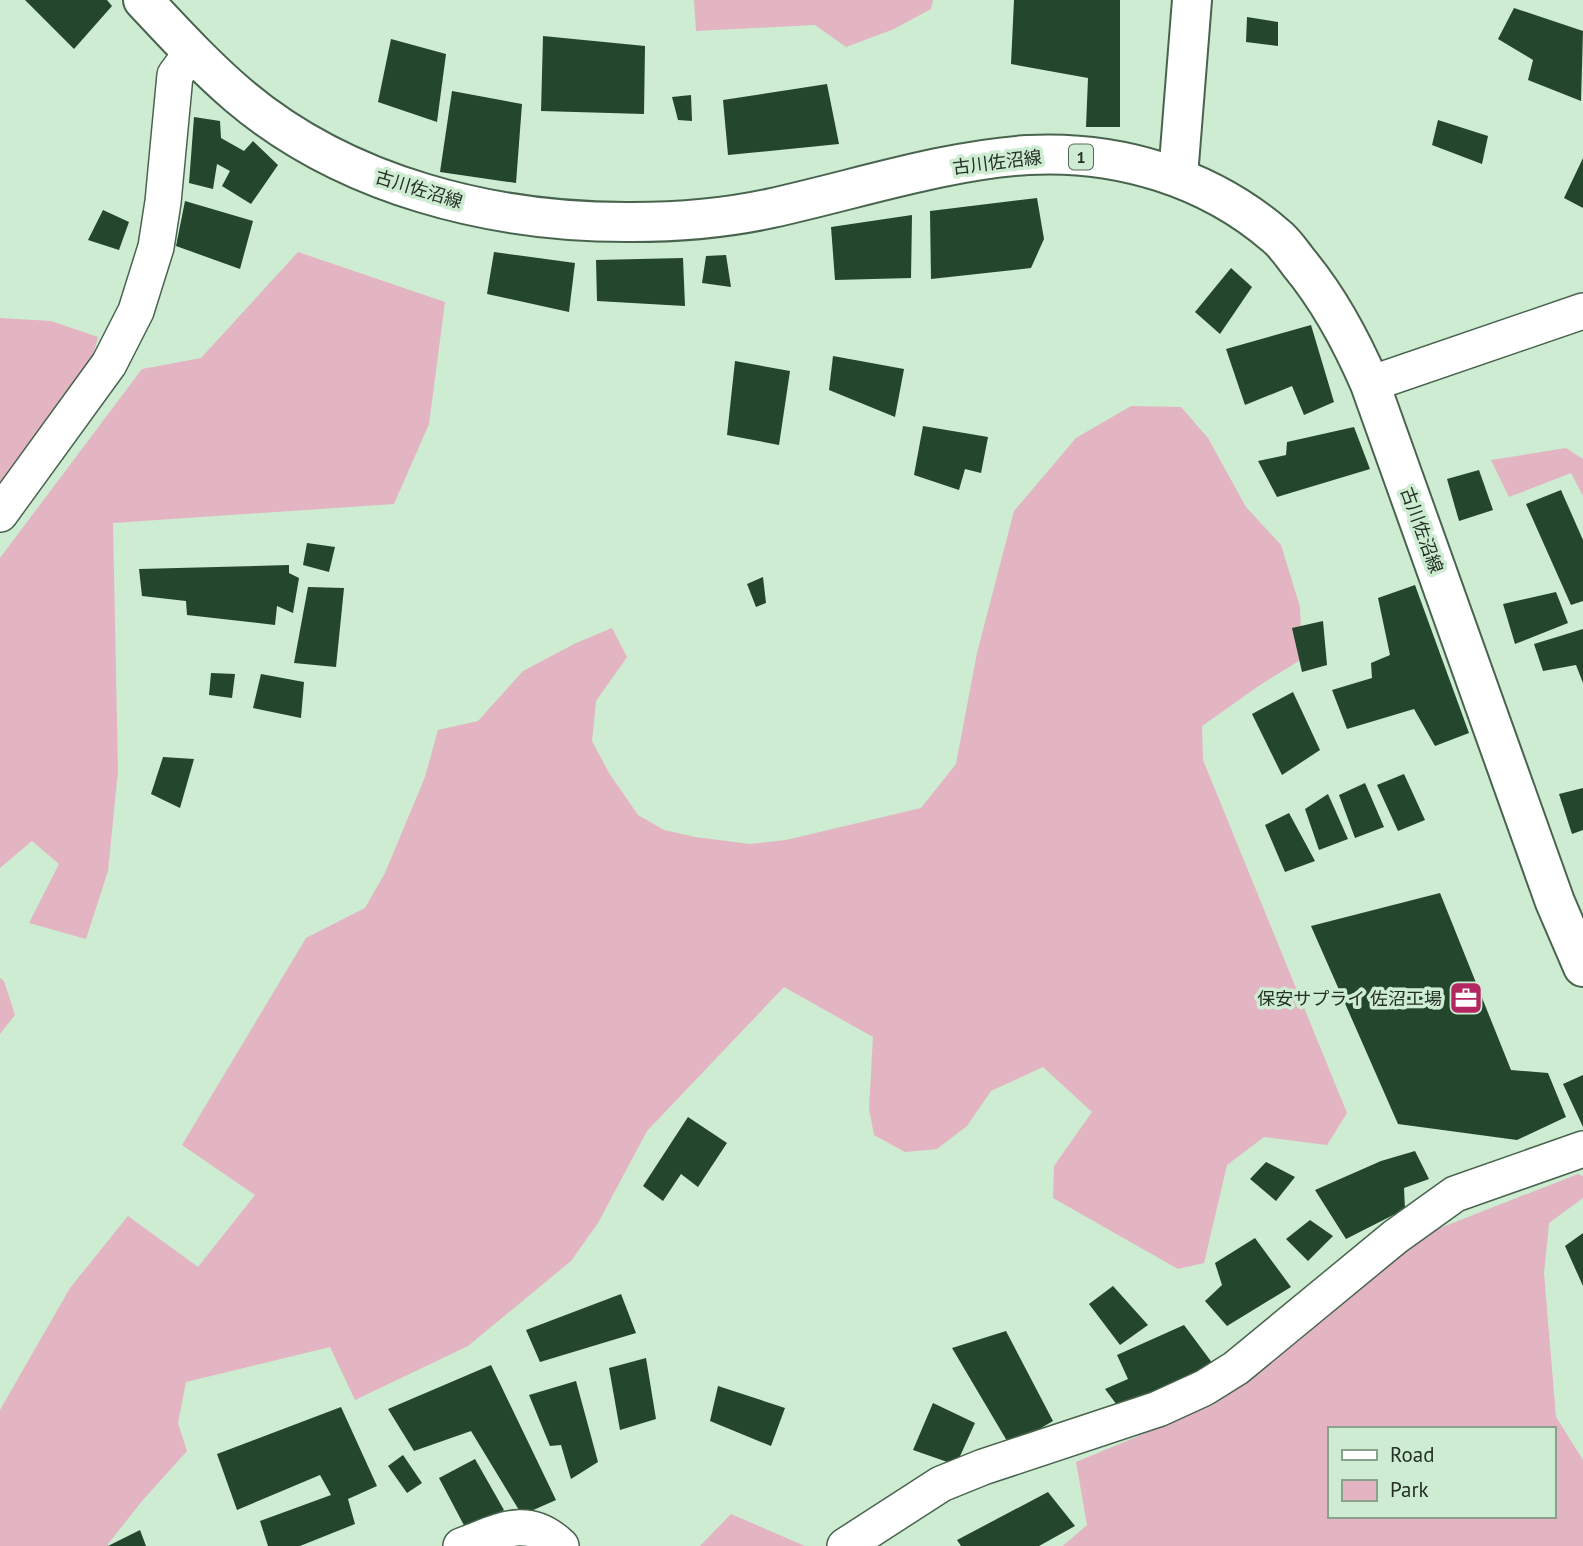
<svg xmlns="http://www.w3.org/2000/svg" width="1583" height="1546" font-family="'PT Sans','Noto Sans JP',sans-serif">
<rect width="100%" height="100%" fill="#cdecd2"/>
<g fill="#e3b4c1" fill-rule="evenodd">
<path d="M694,0H933L931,9L894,29L846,47L815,25L696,31Z"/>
<path d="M298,252L445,302L429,424L394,504L113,523L118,771L108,871L86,939L29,923L59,864L32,841L0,868V558L142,369L201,358Z"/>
<path d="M0,318L51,321L98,337L92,358L0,482Z"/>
<path d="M1131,406L1181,407L1208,438L1246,507L1281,545L1300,607L1302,659L1260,685L1202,726L1203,760L1347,1113L1327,1145L1264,1137L1227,1165L1204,1263L1178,1269L1053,1198L1054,1166L1092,1112L1043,1067L991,1091L967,1126L937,1149L905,1152L874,1135L869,1109L873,1037L784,987L647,1131L598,1223L571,1261L468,1346L355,1400L330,1347L186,1382L178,1423L187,1451L142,1501L108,1544V1546H0V1410L70,1288L128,1216L198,1267L255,1195L182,1145L306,938L365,908L385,873L425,777L438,730L478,721L523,671L576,643L612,628L627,657L596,701L592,741L609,773L638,815L664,830L695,837L750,844L786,840L921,808L956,764L977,653L1014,511L1076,438Z"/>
<path d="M1566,448L1583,459V496L1571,473L1509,497L1491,460Z"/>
<path d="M0,978L4,981L15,1015L0,1034Z"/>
<path d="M1578,1174L1583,1176V1198L1549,1223L1544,1273L1556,1417L1583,1460V1546H1063L1087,1525L1076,1462L1213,1405L1263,1370L1403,1248L1435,1230ZM1329,1429H1553V1516H1329Z"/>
<path d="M731,1514L805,1546H700Z"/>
</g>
<g fill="#24462c">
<path d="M25,0H107L112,6L74,49Z"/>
<path d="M1014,0H1120V127H1086L1088,78L1011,64Z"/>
<path d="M1514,8L1583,31L1581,101L1528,80L1533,60L1498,39Z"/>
<path d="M1247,17L1278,22V46L1246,42Z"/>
<path d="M543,36L645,46L644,114L541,111Z"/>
<path d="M391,39L446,54L437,122L378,102Z"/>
<path d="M827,84L839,144L728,155L723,100Z"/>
<path d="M452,91L522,104L516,183L440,172Z"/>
<path d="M691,95L692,121L678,120L672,97Z"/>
<path d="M194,117L220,121L221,138L244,151L253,141L278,165L251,204L222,186L230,171L217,164L213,189L189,183Z"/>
<path d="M1438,120L1488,136L1482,164L1432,145Z"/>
<path d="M1583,158V208L1564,198Z"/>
<path d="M1037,198L1044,239L1031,268L931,279L930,211Z"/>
<path d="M185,201L253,221L240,269L176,246Z"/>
<path d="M103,210L129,222L119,250L88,240Z"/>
<path d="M912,215L911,278L835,280L831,227Z"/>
<path d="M494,252L575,263L569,312L487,294Z"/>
<path d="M726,255L731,287L702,283L706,256Z"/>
<path d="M683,258L685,306L597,301L596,260Z"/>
<path d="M1231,268L1252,287L1220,334L1195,312Z"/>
<path d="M1311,325L1334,402L1304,415L1292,386L1245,405L1226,349Z"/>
<path d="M833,356L904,369L895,417L829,390Z"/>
<path d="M735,361L790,371L779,445L727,435Z"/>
<path d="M923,426L988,437L981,473L965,469L959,490L914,475Z"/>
<path d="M1354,427L1370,469L1277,497L1258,461L1286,455L1287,442Z"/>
<path d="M1479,470L1493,510L1459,521L1447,479Z"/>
<path d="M1561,490L1583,540V601L1571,605L1526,504Z"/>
<path d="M307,543L335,547L329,572L303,565Z"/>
<path d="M289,565V573L299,578L293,613L277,606L275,625L187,615L186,601L142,596L139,569Z"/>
<path d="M763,577L766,603L756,607L747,584Z"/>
<path d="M1415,585L1469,733L1435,746L1414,709L1347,729L1332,690L1372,678L1371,663L1390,655L1378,598Z"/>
<path d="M308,587L344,588L336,667L294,663Z"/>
<path d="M1556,592L1568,623L1515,644L1503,604Z"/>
<path d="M1323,621L1327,665L1302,672L1292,628Z"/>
<path d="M1583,629V683L1576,665L1543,671L1534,644Z"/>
<path d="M211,673L235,674L232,698L209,695Z"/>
<path d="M261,674L304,682L301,718L253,708Z"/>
<path d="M1293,692L1320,750L1282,775L1252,714Z"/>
<path d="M163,757L194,759L180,808L151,794Z"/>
<path d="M1404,774L1425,820L1398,831L1377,785Z"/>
<path d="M1365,783L1384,827L1355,838L1339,795Z"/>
<path d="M1583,788V830L1572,834L1559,794Z"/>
<path d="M1328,794L1348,839L1319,850L1305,809Z"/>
<path d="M1289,813L1315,861L1285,872L1265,825Z"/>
<path d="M1440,893L1511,1070L1548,1073L1566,1117L1517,1140L1398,1124L1311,926Z"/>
<path d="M1583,1075V1127L1563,1084Z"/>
<path d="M688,1117L727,1143L698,1187L681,1174L663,1201L643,1186Z"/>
<path d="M1415,1151L1429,1179L1404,1188L1405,1209L1346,1239L1315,1190L1381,1161Z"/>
<path d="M1266,1162L1295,1177L1276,1201L1250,1179Z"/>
<path d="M1310,1220L1333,1236L1308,1261L1286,1239Z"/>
<path d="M1583,1233V1286L1565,1246Z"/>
<path d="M1255,1238L1291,1287L1227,1326L1205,1301L1222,1285L1215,1263Z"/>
<path d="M1113,1286L1148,1325L1120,1345L1089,1304Z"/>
<path d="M621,1294L636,1333L540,1362L526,1330Z"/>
<path d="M1184,1325L1213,1364L1120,1409L1105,1389L1128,1379L1117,1355Z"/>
<path d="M1006,1331L1053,1421L1010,1446L952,1348Z"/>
<path d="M646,1358L656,1419L620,1430L609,1368Z"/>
<path d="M491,1365L556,1500L522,1515L471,1431L414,1451L388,1409Z"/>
<path d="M576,1381L598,1462L571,1479L561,1445L550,1446L529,1395Z"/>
<path d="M718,1386L785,1408L771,1446L710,1421Z"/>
<path d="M933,1403L975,1423L956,1465L913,1450Z"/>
<path d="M341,1407L377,1486L348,1499L355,1524L300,1546H268L260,1521L331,1495L320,1475L237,1510L217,1454Z"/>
<path d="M403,1455L422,1483L407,1493L388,1466Z"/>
<path d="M475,1459L504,1510L467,1531L439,1478Z"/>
<path d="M1048,1492L1075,1526L1039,1546H961L957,1540Z"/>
<path d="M140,1530L146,1546H108Z"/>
</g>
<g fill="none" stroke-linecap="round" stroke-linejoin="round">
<defs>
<g id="minor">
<path d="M1370,384L1583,311"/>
<path d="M0,514L109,364L136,311L156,247L163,202L175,75L192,52"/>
<path d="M461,1546C499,1532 527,1513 561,1546"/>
<path d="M845,1546L941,1484L983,1467L1158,1409L1204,1388L1236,1368L1395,1237L1455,1194L1583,1149"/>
</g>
<path id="tertiary" d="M1178,176L1192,0"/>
<path id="primary" d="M143,0C174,33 204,66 238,95C345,186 493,223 632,222C678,222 727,218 772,208C854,190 945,160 1028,155C1117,150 1208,177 1276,236C1285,243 1292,254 1299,263C1329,299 1351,340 1370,384L1555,902L1583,967"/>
</defs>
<use href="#minor" stroke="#49644e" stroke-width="38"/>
<use href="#tertiary" stroke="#49644e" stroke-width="42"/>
<use href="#primary" stroke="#49644e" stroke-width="42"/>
<use href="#minor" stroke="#fff" stroke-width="35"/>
<use href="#tertiary" stroke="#fff" stroke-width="38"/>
<use href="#primary" stroke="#fff" stroke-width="38"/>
</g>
<defs>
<symbol id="office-square" viewBox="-11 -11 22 22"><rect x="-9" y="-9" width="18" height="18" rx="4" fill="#b22762" stroke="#cdecd2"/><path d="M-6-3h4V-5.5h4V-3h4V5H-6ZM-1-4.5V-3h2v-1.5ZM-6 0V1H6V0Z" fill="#fff"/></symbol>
</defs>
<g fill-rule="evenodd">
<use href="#office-square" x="1447" y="979" width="38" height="38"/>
</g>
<g text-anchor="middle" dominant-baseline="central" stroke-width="7" stroke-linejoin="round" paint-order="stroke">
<rect fill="#cdecd2" stroke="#57685a" stroke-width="2" x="1069" y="144.5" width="24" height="25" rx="5"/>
<g font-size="16" font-weight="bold" fill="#243026">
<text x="1081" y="157">1</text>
</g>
<g font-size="18" fill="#243026" stroke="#cdecd2">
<text transform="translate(997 162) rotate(-7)">古川佐沼線</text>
<text transform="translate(419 189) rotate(17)">古川佐沼線</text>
<text transform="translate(1422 530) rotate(70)">古川佐沼線</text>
</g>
<g font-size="18" fill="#243026" stroke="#cdecd2" text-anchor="end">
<text x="1442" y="998">保安サプライ 佐沼工場</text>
</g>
</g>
<rect x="1328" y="1427" width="228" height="91" fill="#cdecd2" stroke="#89a18d" stroke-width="2"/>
<rect x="1342" y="1450" width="35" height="10" fill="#ffffff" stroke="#89a18d" stroke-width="2"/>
<text x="1390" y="1462" font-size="21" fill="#243026">Road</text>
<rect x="1342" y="1480" width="35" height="21" fill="#e3b4c1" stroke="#89a18d" stroke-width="2"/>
<text x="1390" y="1497" font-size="21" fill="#243026">Park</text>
</svg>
